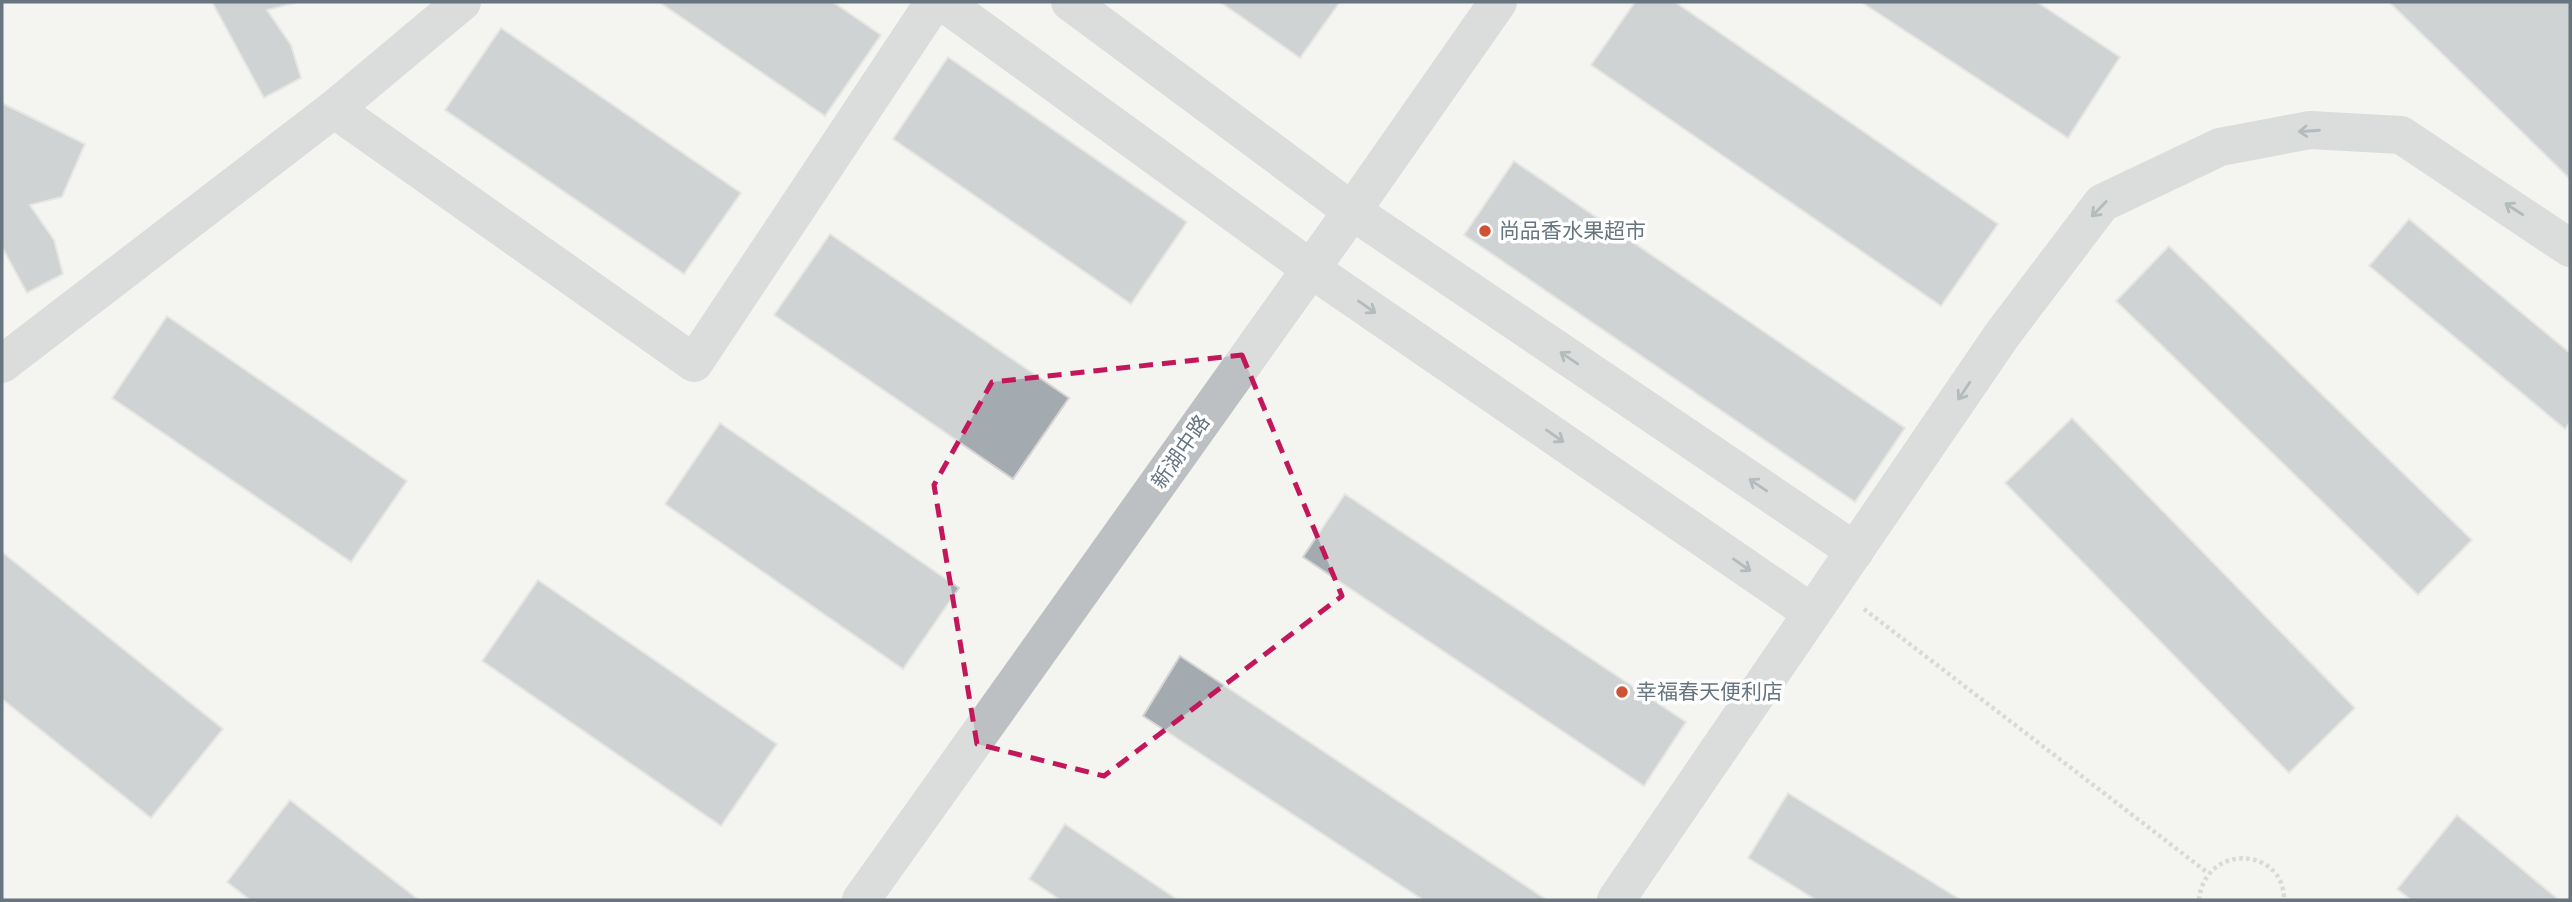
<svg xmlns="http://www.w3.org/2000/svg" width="2572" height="902" font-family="'Alegreya Sans','Noto Sans SC',sans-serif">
<rect width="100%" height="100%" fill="#f4f4f1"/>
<g fill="#a4abb0" stroke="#d6d5d4" stroke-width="2">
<path d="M212,2H299L267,10L291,45L301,78L264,98Z"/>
<path d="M659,2H833L881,35L825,116Z"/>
<path d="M1220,2H1340L1300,58Z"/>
<path d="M1635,2H1675L1998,224L1941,306L1591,65Z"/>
<path d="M1861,2H2037L2120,57L2068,138Z"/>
<path d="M2389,2H2570V179Z"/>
<path d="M501,28L741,193L684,274L445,110Z"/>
<path d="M948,57L1187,222L1131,304L893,139Z"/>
<path d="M2,103L85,144L62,197L30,205L54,240L63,274L27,293L2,247Z"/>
<path d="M1514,161L1905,428L1855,502L1464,235Z"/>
<path d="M2409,219L2570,353V422L2565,429L2369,266Z"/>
<path d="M830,234L1069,398L1013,479L774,315Z"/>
<path d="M2169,246L2472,540L2418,595L2116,301Z"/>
<path d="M167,316L407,481L351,562L112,398Z"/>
<path d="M2072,418L2355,708L2289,773L2005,483Z"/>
<path d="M720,423L959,588L903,669L665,504Z"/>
<path d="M1345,494L1686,722L1644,786L1303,557Z"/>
<path d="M2,552L223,729L151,818L2,699Z"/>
<path d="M538,580L777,744L721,826L482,661Z"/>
<path d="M1180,656L1547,900H1423L1143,716Z"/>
<path d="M1788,793L1961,900H1816L1748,858Z"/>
<path d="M290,800L419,900H250L227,882Z"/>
<path d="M2457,815L2559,900H2411L2397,889Z"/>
<path d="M1065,824L1178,900H1060L1029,879Z"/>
</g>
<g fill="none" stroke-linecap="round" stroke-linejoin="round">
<g stroke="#b6b9bb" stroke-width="4.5" stroke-dasharray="3.5 3.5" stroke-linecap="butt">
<path d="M1864,609L2208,873"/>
<path d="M2199,900C2205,842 2285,847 2284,900"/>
</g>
<g stroke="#bcc0c3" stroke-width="38">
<path d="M943,2L1311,269L1812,613"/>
<path d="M1070,2L1352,211L1855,551"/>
<path d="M334,109L694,363L934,2"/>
<path d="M2,364L334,109L462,2"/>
<path d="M1616,900L2002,335L2102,203L2220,147L2310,130L2401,135L2570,248"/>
</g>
<path stroke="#bcc0c3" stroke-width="38" d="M861,900L1352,211L1498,2"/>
</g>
<defs><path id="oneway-shaft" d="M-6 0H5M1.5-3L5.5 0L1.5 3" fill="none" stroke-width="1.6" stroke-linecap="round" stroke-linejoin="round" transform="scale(1.75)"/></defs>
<g stroke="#66757f">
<use href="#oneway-shaft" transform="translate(2309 131) rotate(176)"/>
<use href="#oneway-shaft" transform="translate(2099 209) rotate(134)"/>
<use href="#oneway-shaft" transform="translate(2514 209) rotate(-147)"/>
<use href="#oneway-shaft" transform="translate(1367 307) rotate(35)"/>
<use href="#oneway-shaft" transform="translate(1569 358) rotate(-146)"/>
<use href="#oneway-shaft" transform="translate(1964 391) rotate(124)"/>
<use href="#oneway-shaft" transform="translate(1555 436) rotate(35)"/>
<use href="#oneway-shaft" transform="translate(1758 485) rotate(-146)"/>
<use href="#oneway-shaft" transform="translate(1742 565) rotate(35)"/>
</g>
<path d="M0 0H2572V902H0ZM1242,355L1342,596L1104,776L977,744L934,485L992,382Z" fill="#f4f4f1" fill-opacity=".55" fill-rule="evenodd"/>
<path fill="none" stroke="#c2185b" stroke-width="5" stroke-dasharray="14 9" stroke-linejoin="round" d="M1242,355L1342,596L1104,776L977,744L934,485L992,382Z"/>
<g fill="#d05235" stroke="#fff" stroke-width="2.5">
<circle cx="1485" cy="231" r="7"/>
<circle cx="1622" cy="692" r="7"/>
</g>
<g text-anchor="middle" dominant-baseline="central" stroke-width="7" stroke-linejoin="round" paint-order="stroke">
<g font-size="21" fill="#66757f" stroke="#fff" text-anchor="start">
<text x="1499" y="231">尚品香水果超市</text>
<text x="1636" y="692">幸福春天便利店</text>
</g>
<g font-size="21" fill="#66757f" stroke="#fff">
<text transform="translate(1181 452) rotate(-55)">新湖中路</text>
</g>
</g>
<rect width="2572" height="902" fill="none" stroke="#66757f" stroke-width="7"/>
</svg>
